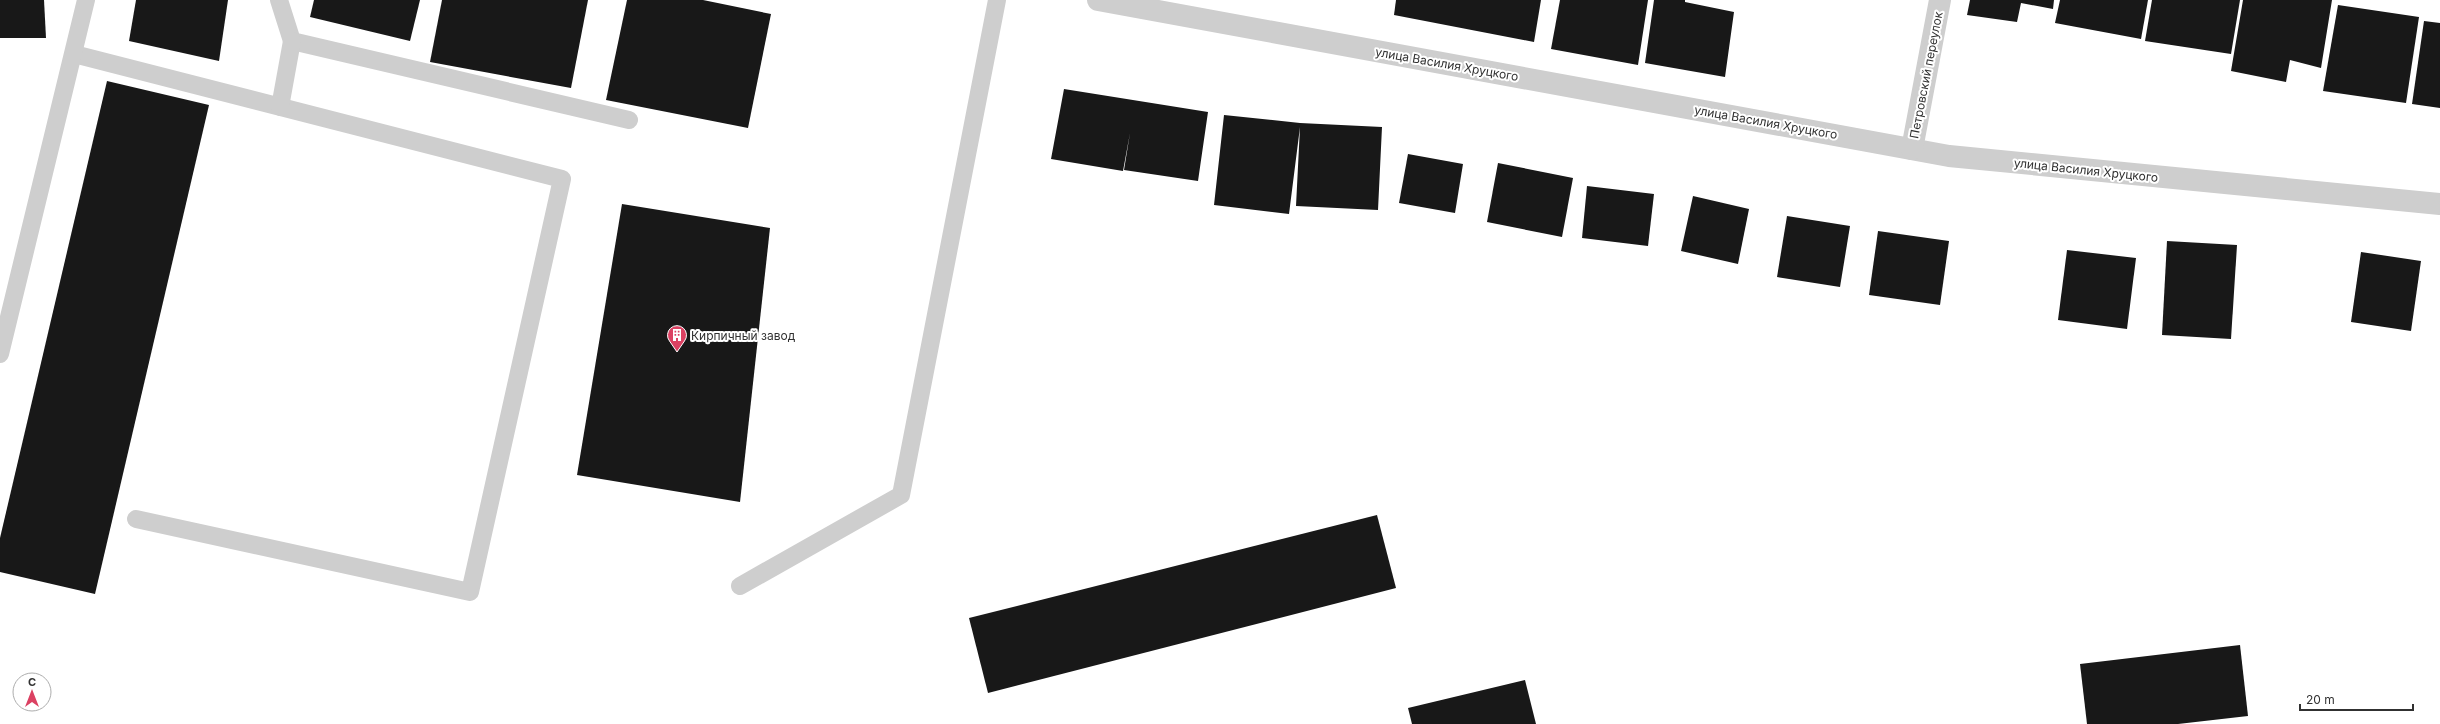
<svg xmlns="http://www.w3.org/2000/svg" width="2440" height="724" font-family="Inter,sans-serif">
<rect width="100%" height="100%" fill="#fff"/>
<g fill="#181818">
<path d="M0,0H44L46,38H0Z"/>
<path d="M136,0H228L219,61L129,41Z"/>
<path d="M314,0H420L410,41L310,17Z"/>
<path d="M442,0H588L571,88L430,62Z"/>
<path d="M627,0H703L771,14L748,128L606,100Z"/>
<path d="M1396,0H1541L1534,42L1394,15Z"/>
<path d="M1560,0H1648L1638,65L1551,49Z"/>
<path d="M1654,0H1685V2L1734,12L1725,77L1645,63Z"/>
<path d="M1970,0H2054L2053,9L2021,3L2017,22L1967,15Z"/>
<path d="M2060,0H2148L2141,39L2055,23Z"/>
<path d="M2152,0H2240L2231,54L2145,41Z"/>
<path d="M2243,0H2332L2321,68L2290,60L2286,82L2231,71Z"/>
<path d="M2338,5L2419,17L2406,103L2323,91Z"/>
<path d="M2424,21L2440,23V108L2412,104Z"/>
<path d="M107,81L209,105L95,594L0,572V538Z"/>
<path d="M1064,89L1208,112L1198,181L1124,170L1130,133L1123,171L1051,159Z"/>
<path d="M1224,115L1300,123L1382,127L1378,210L1296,206L1300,127L1289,214L1214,205Z"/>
<path d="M1408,154L1463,164L1455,213L1399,203Z"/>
<path d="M1498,163L1573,178L1562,237L1487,222Z"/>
<path d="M1587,186L1654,194L1648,246L1582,238Z"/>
<path d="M1693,196L1749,209L1738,264L1681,251Z"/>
<path d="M622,204L770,228L740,502L577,475Z"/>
<path d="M1787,216L1850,226L1840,287L1777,277Z"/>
<path d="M1878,231L1949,241L1940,305L1869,295Z"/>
<path d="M2167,241L2237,245L2231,339L2162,335Z"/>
<path d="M2067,250L2136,258L2127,329L2058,320Z"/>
<path d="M2361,252L2421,261L2411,331L2351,322Z"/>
<path d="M1377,515L1396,588L988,693L969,618Z"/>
<path d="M2240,645L2248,716L2178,724H2087L2080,664Z"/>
<path d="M1525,680L1536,724H1412L1408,708Z"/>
</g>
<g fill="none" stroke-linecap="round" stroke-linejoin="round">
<g stroke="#cecece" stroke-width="18">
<path d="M279,0L292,41L629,120"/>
<path d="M74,54L562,179L470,592L136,519"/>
<path d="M280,107L292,41"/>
<path d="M0,354L86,0"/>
<path d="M740,586L901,495L997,0"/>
</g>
<g stroke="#cecece" stroke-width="22">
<path d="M1098,0L1949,156L2440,204"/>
<path d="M1912,149L1940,0"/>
</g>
</g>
<defs>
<symbol id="building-pin" viewBox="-11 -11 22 30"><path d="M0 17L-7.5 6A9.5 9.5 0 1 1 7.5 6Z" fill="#db4162" stroke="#fff"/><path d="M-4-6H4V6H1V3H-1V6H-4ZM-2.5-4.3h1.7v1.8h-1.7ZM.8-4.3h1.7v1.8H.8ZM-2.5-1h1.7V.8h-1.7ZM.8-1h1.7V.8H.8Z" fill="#fff"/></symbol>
</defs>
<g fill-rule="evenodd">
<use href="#building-pin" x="666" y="324" width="22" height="30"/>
</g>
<g text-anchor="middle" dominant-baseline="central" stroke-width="4" stroke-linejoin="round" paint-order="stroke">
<g font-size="12" fill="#313131" stroke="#fff">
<text transform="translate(1447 64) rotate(10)">улица Василия Хруцкого</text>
<text transform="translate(1926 75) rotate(-79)">Петровский переулок</text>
<text transform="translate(1766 122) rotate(10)">улица Василия Хруцкого</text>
<text transform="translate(2086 170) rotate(6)">улица Василия Хруцкого</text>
</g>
<g font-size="12" fill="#313131" stroke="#fff" text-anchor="start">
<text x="691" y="335">Кирпичный завод</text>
</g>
</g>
<g transform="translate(32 692)"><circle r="19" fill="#ffffff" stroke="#adadad"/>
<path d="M0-3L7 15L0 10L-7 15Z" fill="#db4162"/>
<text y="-6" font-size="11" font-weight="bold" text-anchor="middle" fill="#313131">С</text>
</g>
<path d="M2300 704v6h113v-6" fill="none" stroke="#313131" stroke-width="2"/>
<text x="2306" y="704" font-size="12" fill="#313131" stroke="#ffffff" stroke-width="3" paint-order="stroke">20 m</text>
</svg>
